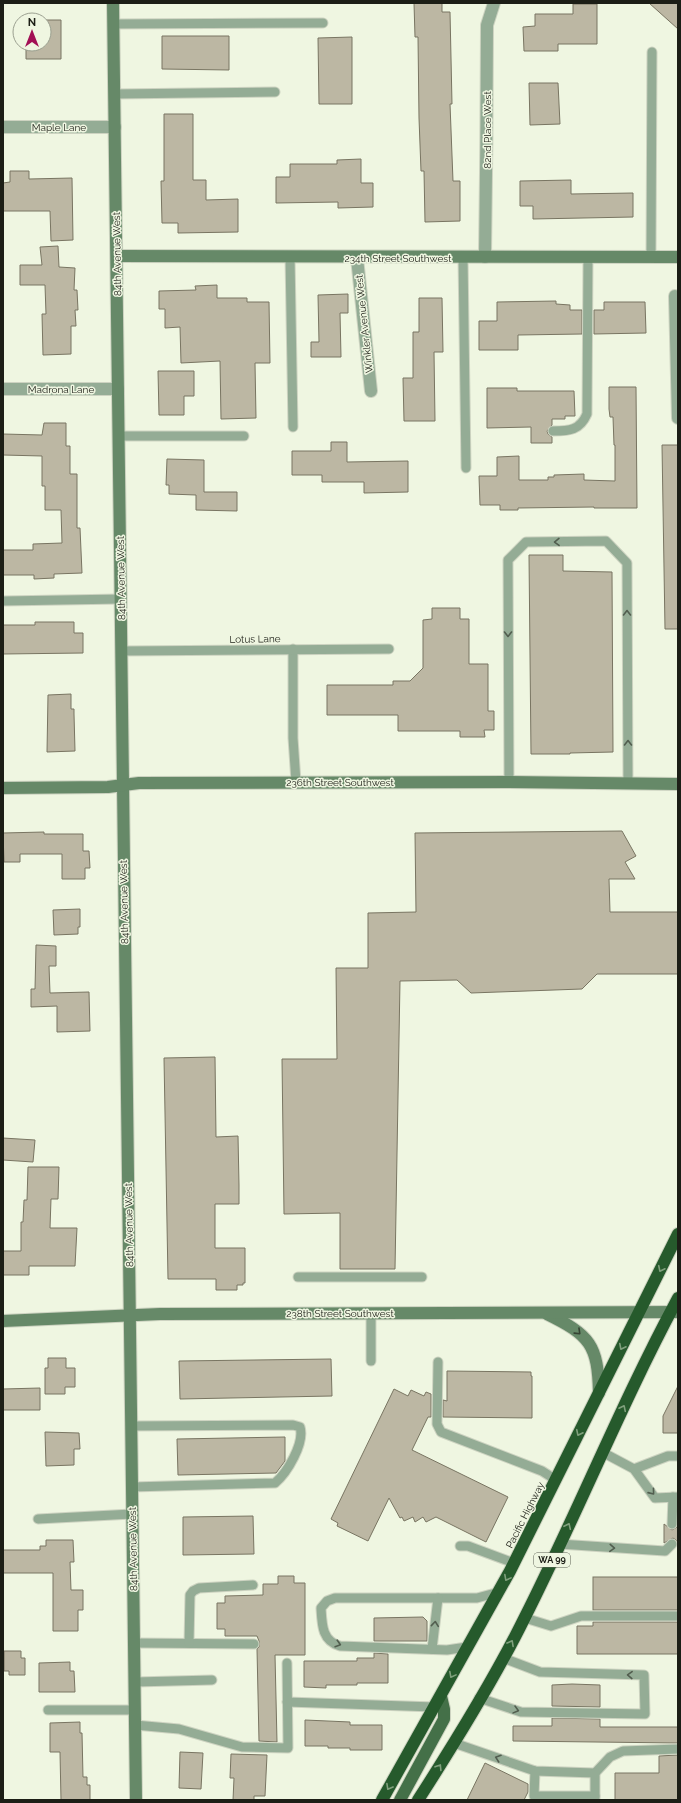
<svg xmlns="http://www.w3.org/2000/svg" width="681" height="1803" font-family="Raleway,sans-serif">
<rect width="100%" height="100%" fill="#eff6e1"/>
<g fill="#bcb7a3" stroke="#797562">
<path d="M414,3H442V12H450L452,104H450L453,181H460V221L425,222L424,171H421L419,118L418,37H415Z"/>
<path d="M649,3H678V29Z"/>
<path d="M573,4H597V44H558V51H524L523,27L535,26V14H573Z"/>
<path d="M31,20H61V59H26V44H44V20Z"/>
<path d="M162,36H229V70L162,69Z"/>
<path d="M352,37V104H319L318,38Z"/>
<path d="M529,83H558L560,124L530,125Z"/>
<path d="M164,114H193V180H206V200L238,199V232L178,233V223H162L161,181H164Z"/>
<path d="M361,159V183H373V207L338,208V202L276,203V177H290V164H337V160Z"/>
<path d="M10,171H29V179L72,178L73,240L51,241L50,211H3V183L10,182Z"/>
<path d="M571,180V194L633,193V217L533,219V206H520V181Z"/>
<path d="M58,246L59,267L75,268L74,290H77L78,310H75L76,326H71V354L43,355L42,314H46L45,285H20V265H42L40,247Z"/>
<path d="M217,285V298H247V302H269L270,363H255L256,418L221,419L220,361L181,363L180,327L165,328V309H159V291L196,290L195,286Z"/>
<path d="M348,294V313H340L341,357H311V342H319L318,295Z"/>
<path d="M419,298H442L443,352H434L435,421H404L403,378H413V332H419Z"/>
<path d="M556,301V304L570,305V310H582V334L518,335V350H479V321H497V302Z"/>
<path d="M604,302H645L646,333L594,334V310H604Z"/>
<path d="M158,371H194V396H184V415H159Z"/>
<path d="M609,387H636L637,508H594V507L518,508V510H500V505H480L479,476H497V457L519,456V480H548V477H554V475L584,474V480L615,481V445H614L613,417H610L609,409Z"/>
<path d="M487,388H517V391H574L575,416H565V419H552V425L547,431L548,434L552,437V443H531V427L487,428Z"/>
<path d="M44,423H66V446H70V474H77V528H80L82,573L54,574V578L34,579V575H3V550H33V544L62,543L61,510H45V486H42V456L3,455V434L42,435Z"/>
<path d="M331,442H347V462L408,461V492L364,493V482H322V475H292V451H331Z"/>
<path d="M662,445H678V629H665Z"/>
<path d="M167,459L204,460V492H237V511L196,510V495L169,494V485H166Z"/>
<path d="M529,555H563V571L612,572L613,752L570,753V754H531Z"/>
<path d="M432,608H460V619H469V664H488V711H494V730H484L485,737H460V731H398V715H327V685H393V681H410L423,668V620L432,619Z"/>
<path d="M35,622H74V633H83V653L3,654V625H35Z"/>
<path d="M71,694V709H74V714L75,751L47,752L48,695Z"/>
<path d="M622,831L636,856L625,862L635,879H609L610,912H678V974H597L582,989L471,993L457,980L400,981L395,1269H340V1213L284,1214L282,1059H337L336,968H368V913L416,912L415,833Z"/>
<path d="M44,832V834H83V851H89L90,868H85V879H62V854H20V862H4L3,833Z"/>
<path d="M80,909V927H78V934L54,935L53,910Z"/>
<path d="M36,945L56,946V966H49L50,993L89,992L90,1031L57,1032V1006L31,1007V989H35Z"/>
<path d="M215,1057L216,1137L238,1136L239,1185V1204H215V1248H245V1283H243V1285H237V1290H216V1279H168L164,1058Z"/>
<path d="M3,1138L35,1140L33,1162L3,1160Z"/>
<path d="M28,1167H59L58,1199H51L50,1228H77L75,1266H29V1275H3V1251H21V1222H23L24,1200H27Z"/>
<path d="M48,1358H66V1368H75V1387H65V1394H45V1368H48Z"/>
<path d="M331,1359L332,1396L180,1399L179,1361Z"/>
<path d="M447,1371L531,1372V1376H532V1418L443,1417V1400L447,1401Z"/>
<path d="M678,1386V1433H663V1416Z"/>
<path d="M40,1388V1410H3V1389Z"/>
<path d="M394,1389L408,1396L411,1390L424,1396L426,1392L431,1394V1417H428L412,1450L508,1497L486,1542L436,1517L426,1522L423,1517L415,1522L413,1517L404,1521L402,1517L400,1518L389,1498L368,1541L337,1526L338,1523L331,1519Z"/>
<path d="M45,1432L79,1433L80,1449H74V1465L46,1466Z"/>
<path d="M285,1437V1461L276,1473L178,1475L177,1439Z"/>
<path d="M253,1516L254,1554L183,1555V1517Z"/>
<path d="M664,1524L672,1530L677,1527L678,1524V1544L676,1540L673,1538L664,1543Z"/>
<path d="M46,1540H73L74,1562H70L71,1590H83V1610H78V1631H53V1573H3V1550H40V1546H46Z"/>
<path d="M278,1576H294V1583H305V1655H275L277,1742L259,1741L257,1649L259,1647V1641L257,1636H225V1629H217V1603H225V1596L263,1595V1584H278Z"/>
<rect x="593" y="1577" width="85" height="33"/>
<path d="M423,1617L427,1621V1641H374V1618Z"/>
<path d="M593,1622H678V1654H577V1626H593Z"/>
<path d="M4,1651H21V1658H25V1675H9V1671H4Z"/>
<path d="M374,1653L388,1654V1683H357V1685H326V1688L304,1687V1661H357V1658H374Z"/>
<path d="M70,1662V1671H74L75,1692H39V1663Z"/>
<path d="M572,1684L600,1685V1707L552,1706V1685Z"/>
<path d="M552,1718L600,1719V1727H678V1743L513,1741V1726H552Z"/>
<path d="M305,1720L350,1722V1725H382V1750H350V1748H328V1746H305Z"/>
<path d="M80,1722V1733H82L83,1777H87V1785H90V1800H61L60,1752H50V1723Z"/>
<path d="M180,1752L203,1753L201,1789L179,1788Z"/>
<path d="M231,1754L267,1755L265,1796H254V1800H233L234,1778H230Z"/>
<path d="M678,1755V1800H615V1773H659V1756Z"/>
<path d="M485,1763L528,1784V1792L524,1800H467Z"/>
</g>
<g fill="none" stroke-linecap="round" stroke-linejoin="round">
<defs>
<g id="lane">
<path d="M113,24L323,23"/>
<path d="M115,94L275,92"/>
<path d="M290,257L293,427"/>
<path d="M463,257L466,468"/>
<path d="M651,257L652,52"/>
<path d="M553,431C570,431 580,430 587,414L588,258"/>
<path d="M119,436H244"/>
<path d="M3,601L121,599"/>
<path d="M293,649V738L296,782"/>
<path d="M121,651L389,649"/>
<path d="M509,782L508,560L526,542L606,541L627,563L628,782"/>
<path d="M298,1277H422"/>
<path d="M371,1361V1313"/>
<path d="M438,1362L437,1424L441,1432L542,1471L556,1480"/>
<path d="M131,1426L293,1425L300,1427C305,1443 287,1473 275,1483L132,1487"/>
<path d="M602,1452L634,1469L655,1498L678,1497"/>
<path d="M634,1469L668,1456H678"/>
<path d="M38,1519L132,1514"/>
<path d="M672,1524L673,1497"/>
<path d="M559,1544L665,1551L672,1544"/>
<path d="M460,1546H468L514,1563"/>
<path d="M525,1618L551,1626L581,1616H678"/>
<path d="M134,1643L254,1644"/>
<path d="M189,1643L190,1595L193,1591L199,1588L253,1585"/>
<path d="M467,1647L447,1650L340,1646C322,1641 322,1625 321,1608L327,1601L335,1598H477L499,1592"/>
<path d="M432,1649L438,1598"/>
<path d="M135,1682L212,1680"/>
<path d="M479,1698L521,1712L645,1714L644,1675L540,1672L503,1658"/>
<path d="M287,1702L435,1707"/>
<path d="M48,1710H135"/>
<path d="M135,1725L179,1729L242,1747L288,1748L287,1663"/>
<path d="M454,1743L535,1771L595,1773L610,1757L623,1751L678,1749"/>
<path d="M535,1771L534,1796H595"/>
<path d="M595,1800V1773"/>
</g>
<g id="street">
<path d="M3,127H115"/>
<path d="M485,257C486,180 487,102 487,25L494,3"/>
<path d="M357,258L371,391"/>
<path d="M675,296L678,418"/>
<path d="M3,389H118"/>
</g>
<g id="secondary">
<path d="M113,3L136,1800"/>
<path d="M117,256L678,257"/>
<path d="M3,788L108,787L139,783L509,782L678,784"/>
<path d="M547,1314C590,1335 598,1345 599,1393"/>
<path d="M3,1321L160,1314L678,1312"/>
</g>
<path id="primary" d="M400,1800L444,1719V1709L441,1696"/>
<g id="highway">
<path d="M382,1800L510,1571L678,1234"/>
<path d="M418,1800C456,1741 494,1680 525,1617C578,1512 622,1402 678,1298"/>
</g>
</defs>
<use href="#lane" stroke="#cdd3c1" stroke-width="11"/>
<use href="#street" stroke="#cdd3c1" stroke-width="14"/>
<use href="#secondary" stroke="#cdd3c1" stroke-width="14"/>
<use href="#primary" stroke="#cdd3c1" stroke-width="14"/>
<use href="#highway" stroke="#cdd3c1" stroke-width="14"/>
<use href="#lane" stroke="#94ac95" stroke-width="9"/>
<use href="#street" stroke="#94ac95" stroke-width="12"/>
<use href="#secondary" stroke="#668968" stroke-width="12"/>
<use href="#primary" stroke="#447048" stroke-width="12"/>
<use href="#highway" stroke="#265a2c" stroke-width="12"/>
</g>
<defs><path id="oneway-chevron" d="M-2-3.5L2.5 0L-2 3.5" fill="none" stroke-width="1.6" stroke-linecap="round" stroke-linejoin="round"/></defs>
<g stroke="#525e4f">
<use href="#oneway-chevron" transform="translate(557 542) rotate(179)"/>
<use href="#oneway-chevron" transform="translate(627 613) rotate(-90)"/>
<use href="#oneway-chevron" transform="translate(508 634) rotate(90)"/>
<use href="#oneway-chevron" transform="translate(628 743) rotate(-90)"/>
<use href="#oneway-chevron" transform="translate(652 1492) rotate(51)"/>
<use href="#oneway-chevron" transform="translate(612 1548) rotate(3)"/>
<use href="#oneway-chevron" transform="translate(435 1624) rotate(-84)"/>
<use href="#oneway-chevron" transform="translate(338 1644) rotate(17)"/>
<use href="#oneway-chevron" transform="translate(630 1675) rotate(-178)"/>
<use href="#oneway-chevron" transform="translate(516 1710) rotate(15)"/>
<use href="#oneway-chevron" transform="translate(498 1758) rotate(-161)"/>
</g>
<g stroke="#80a07d">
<use href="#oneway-chevron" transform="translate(661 1269) rotate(116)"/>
<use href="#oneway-chevron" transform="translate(622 1347) rotate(117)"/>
<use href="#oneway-chevron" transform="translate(623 1408) rotate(-64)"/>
<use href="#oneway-chevron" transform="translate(579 1433) rotate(116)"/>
<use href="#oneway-chevron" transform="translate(568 1526) rotate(-65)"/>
<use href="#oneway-chevron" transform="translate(507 1578) rotate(118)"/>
<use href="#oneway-chevron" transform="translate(511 1643) rotate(-61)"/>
<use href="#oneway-chevron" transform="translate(452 1675) rotate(118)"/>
<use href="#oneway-chevron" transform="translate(439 1767) rotate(-58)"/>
<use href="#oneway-chevron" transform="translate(389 1787) rotate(119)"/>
</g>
<use stroke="#364333" href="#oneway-chevron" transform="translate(578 1332) rotate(44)"/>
<g text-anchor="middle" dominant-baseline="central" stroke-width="3" stroke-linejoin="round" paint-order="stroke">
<rect fill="#eff6e1" stroke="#5b5f53" stroke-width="1" x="534" y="1553" width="36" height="14" rx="3"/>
<g font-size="9" font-weight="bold" fill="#1c1e16">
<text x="552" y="1560">WA 99</text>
</g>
<g font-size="10" fill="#1c1e16" stroke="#eff6e1">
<text x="59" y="127">Maple Lane</text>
<text transform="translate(487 130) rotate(-90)">82nd Place West</text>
<text transform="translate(117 254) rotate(-91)">84th Avenue West</text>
<text x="398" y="258">234th Street Southwest</text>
<text transform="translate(364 324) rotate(-96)">Winkler Avenue West</text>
<text x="61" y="389">Madrona Lane</text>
<text transform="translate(121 578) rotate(-91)">84th Avenue West</text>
<text transform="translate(255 639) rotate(-1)">Lotus Lane</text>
<text x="340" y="782">236th Street Southwest</text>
<text transform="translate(124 902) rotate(-91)">84th Avenue West</text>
<text transform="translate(129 1225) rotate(-91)">84th Avenue West</text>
<text x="340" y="1313">238th Street Southwest</text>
<text transform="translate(525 1515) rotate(-63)">Pacific Highway</text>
<text transform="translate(133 1549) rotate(-91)">84th Avenue West</text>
</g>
</g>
<rect width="681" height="1803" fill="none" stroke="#1c1e16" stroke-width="8"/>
<g transform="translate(32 32)"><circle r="19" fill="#eff6e1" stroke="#9ba090"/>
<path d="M0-3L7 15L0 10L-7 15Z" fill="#a21055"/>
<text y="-6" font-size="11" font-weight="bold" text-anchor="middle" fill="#1c1e16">N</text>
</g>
</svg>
